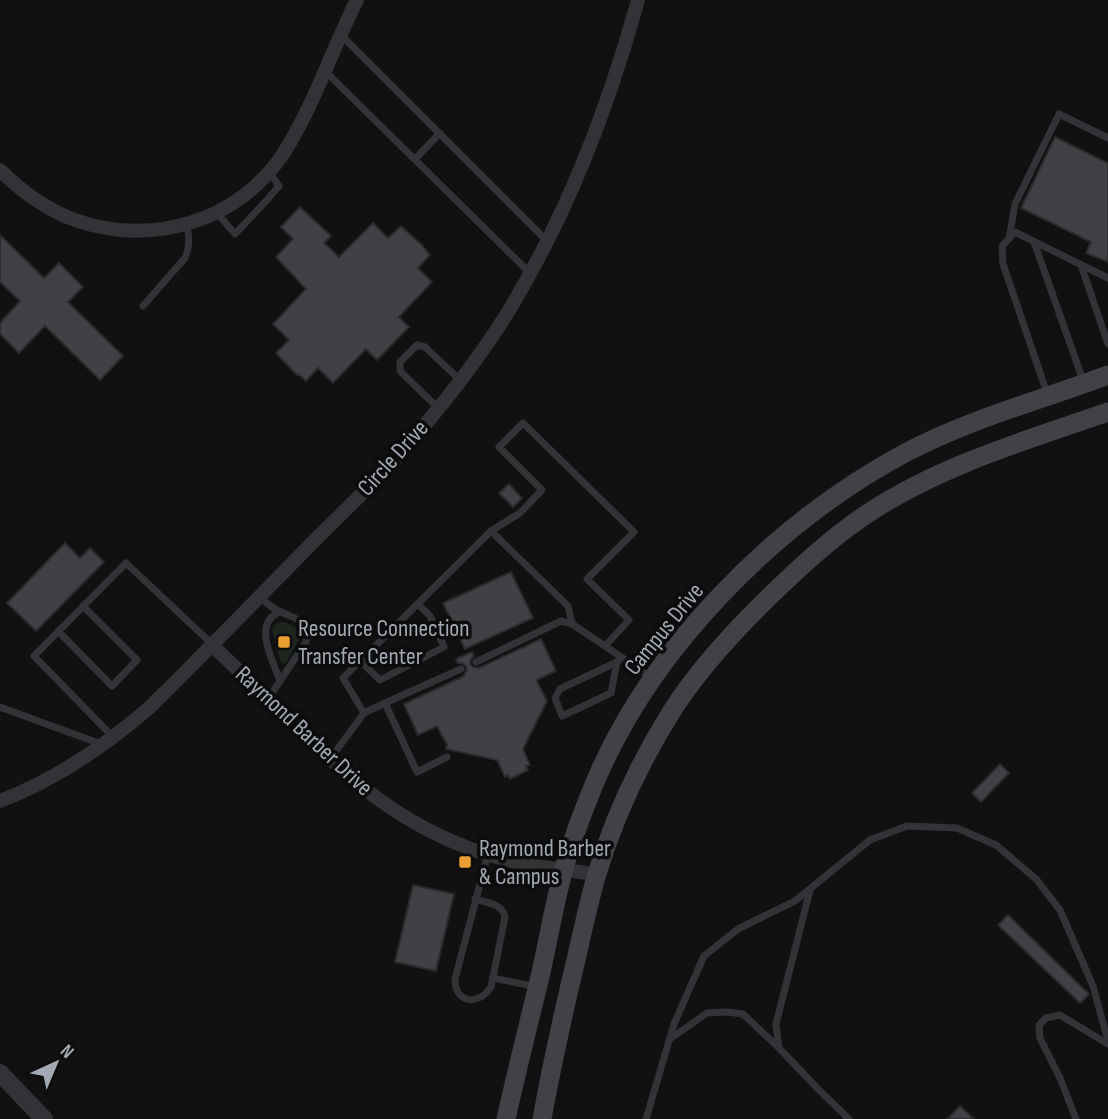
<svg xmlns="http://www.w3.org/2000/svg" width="1108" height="1119" font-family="'Sofia Sans Condensed',sans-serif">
<rect width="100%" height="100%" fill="#111112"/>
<path fill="#1d251e" d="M284,622L299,629L301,636L286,663L283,664L281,663L272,630L277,623Z"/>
<g fill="#404145" stroke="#2b2b2e" stroke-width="2">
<path d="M1055,137L1108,163V262L1086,253L1091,242L1021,208Z"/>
<path d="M300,207L331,236L324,243L339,257L373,223L388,238L401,226L423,246V247L430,255L418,268L432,282L399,317L409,327L377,360L366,349L333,383L318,368L306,381L298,374L297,375L276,353L289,340L273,324L306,289L276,257L293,239L281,227Z"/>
<path d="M0,235L44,278L59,263L83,287L68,302L123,356L100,380L45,326L19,353L0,334V323L20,301L0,282Z"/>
<path d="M509,484L522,498L513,507L499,493Z"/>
<path d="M65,543L80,558L90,548L104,562L36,631L7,603Z"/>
<path d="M511,572L533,618L465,649L443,603Z"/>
<path d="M541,639L556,671L536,680L547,701L523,749L530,765L526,766L528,770L510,779L508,775L505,777L497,760L446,749L447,745L437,726L418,735L404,704L464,676V675L467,670L466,666L462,663H458L456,659L472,652L474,656L471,659L470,664L473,667L479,668Z"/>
<path d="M1000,764L1009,773L981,802L972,793Z"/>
<path d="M413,885L454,894L436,971L395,962Z"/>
<path d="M1008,915L1089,994L1080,1003L998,925Z"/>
<path d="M960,1106L974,1119H947Z"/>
</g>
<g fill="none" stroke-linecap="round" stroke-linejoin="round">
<g stroke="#323337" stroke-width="7">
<path d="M341,35L547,241"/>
<path d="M325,71L530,273"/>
<path d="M415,159L440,133"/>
<path d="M217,213L235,234L266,201L279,186L269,172"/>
<path d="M1009,239L1015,204L1059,114L1108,138"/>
<path d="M1034,242L1084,383"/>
<path d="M1081,265L1108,344"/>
<path d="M143,306L185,258C190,245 190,237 186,225"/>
<path d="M1048,396L1003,264L1002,246L1015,232L1108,278"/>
<path d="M438,408L400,371V362L417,345L425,347L460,380"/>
<path d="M491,531L568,606L572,624L605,646"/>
<path d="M259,597C265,602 272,608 279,611C295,619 311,619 306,642L268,699"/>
<path d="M279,612C252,625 273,660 280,681"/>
<path d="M58,631L112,686L137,660L83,606"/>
<path d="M360,661L380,680L444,647L430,616L418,604"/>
<path d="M476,662L561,621L572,624"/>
<path d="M617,662L611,693L562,716L555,698L560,689L617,662L621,657"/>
<path d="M385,703L461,669"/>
<path d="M0,707L101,744"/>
<path d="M364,713L343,678L491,531L520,513L542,490L499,447L523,423L634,532L587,579L629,620L605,646L652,678"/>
<path d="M113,737L34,656L126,563L212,644"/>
<path d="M330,759L364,713L385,703L417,772L447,757"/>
<path d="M810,890L776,1024L779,1048L819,1090L849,1119"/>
<path d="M475,899C487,903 502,903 505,917L491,987C479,1006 455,1004 455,979L488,854"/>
<path d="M493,978L537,987"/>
<path d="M670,1039L707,1013L727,1012L743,1014L779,1048"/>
<path d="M646,1119L674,1024L704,956L738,929L795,901L870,840L907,826L957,828L996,845L1036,879L1060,910L1093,986L1108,1041"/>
<path d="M1076,1119L1060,1078L1040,1038L1039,1025L1046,1018L1060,1015L1108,1044"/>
</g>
<g stroke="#323337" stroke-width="14">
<path d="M0,170C21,191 47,210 75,220C151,247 238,222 283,154C313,108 332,49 357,0"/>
<path d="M212,645C238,670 264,695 289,720C342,772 390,817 461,845C504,863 551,869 597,874"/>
<path d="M0,801C55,780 105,746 149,708C206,652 261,595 317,538C344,511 373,484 399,455C438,411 477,362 508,312C568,213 607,111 638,0"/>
</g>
<path stroke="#323337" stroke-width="18" d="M0,1073L44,1119"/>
<g stroke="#404247" stroke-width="19">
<path d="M506,1119C516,1074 527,1030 538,985C547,948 553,909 563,872C571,843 582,814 593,787C650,648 775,523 905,453C969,419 1041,400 1108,375"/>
<path d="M542,1119C550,1074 560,1029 570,985C579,949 586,912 596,877C613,820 639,764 670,714C696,672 734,631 769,597C801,566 833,536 870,512C942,465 1027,440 1108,412"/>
</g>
</g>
<g fill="#ea9f32" stroke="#0c0c0d" stroke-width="2.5">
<rect x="277" y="635" width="14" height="14" rx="3.5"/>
<rect x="458" y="855" width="14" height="14" rx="3.5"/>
</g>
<g text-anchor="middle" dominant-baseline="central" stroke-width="7" stroke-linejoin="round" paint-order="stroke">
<g font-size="24" fill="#a3a9b2" stroke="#0c0c0d">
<text transform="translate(393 458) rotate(-48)">Circle Drive</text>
<text transform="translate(664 629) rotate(-51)">Campus Drive</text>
<text transform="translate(304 731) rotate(43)">Raymond Barber Drive</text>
</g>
<g font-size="24" fill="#a3a9b2" stroke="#0c0c0d" text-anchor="start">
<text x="298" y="628">Resource Connection<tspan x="298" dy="28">Transfer Center</tspan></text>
<text x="479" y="848">Raymond Barber<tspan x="479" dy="28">&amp; Campus</tspan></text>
</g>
</g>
<g transform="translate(56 1063) rotate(44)" stroke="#0c0c0d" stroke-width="5" paint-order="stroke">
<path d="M0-5L12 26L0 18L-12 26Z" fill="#a3a9b2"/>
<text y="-10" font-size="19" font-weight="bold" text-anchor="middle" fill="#a3a9b2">N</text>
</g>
</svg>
